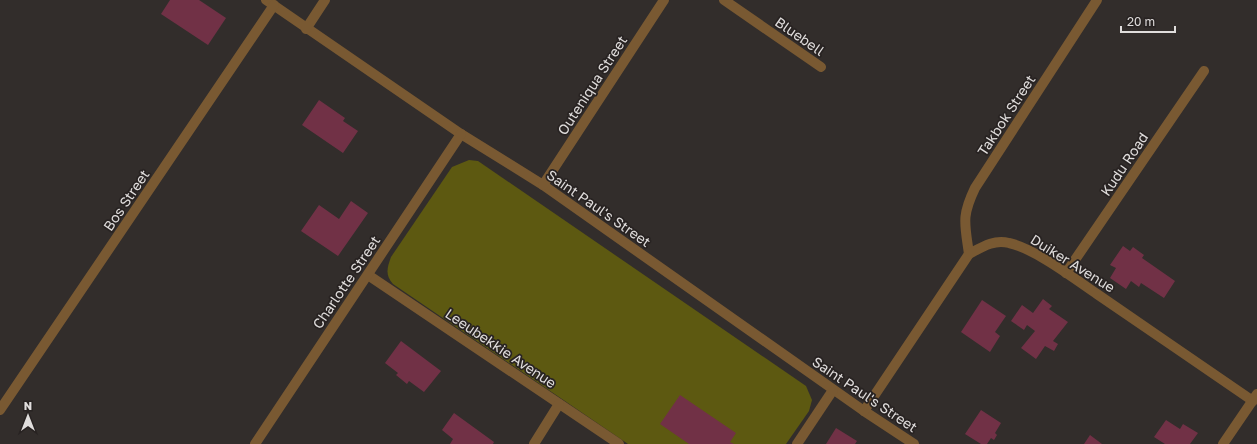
<svg xmlns="http://www.w3.org/2000/svg" width="1257" height="444" font-family="'Golos Text',sans-serif">
<rect width="100%" height="100%" fill="#322d2b"/>
<path fill="#5d5911" d="M469,160L478,161L806,386L812,400L809,411L786,444H628L393,284C385,275 387,268 391,257L452,167Z"/>
<g fill="#713146">
<path d="M170,0H199L226,18L208,45L161,14Z"/>
<path d="M319,100L345,118L343,121L358,131L343,153L302,125Z"/>
<path d="M351,201L368,213L338,256L301,231L319,205L339,219Z"/>
<path d="M1123,246L1130,251L1133,247L1144,255L1142,258L1175,281L1164,298L1141,283L1139,287L1131,281L1126,289L1110,278L1116,268L1110,265Z"/>
<path d="M1043,299L1052,306L1049,309L1068,322L1053,341L1058,344L1054,351L1045,346L1036,359L1021,348L1035,331L1027,325L1024,330L1011,321L1022,305L1033,313Z"/>
<path d="M982,300L1006,316L995,332L1000,336L990,352L961,332Z"/>
<path d="M401,341L441,371L424,392L409,381L407,384L396,375L398,373L385,363Z"/>
<path d="M680,395L736,433L730,442L734,444H689L660,424Z"/>
<path d="M981,410L1001,423L995,433L997,435L994,440L991,438L987,444H981L965,434Z"/>
<path d="M454,413L494,442L493,444H450L453,439L442,430Z"/>
<path d="M1166,420L1180,429L1183,424L1198,433L1190,444H1165L1154,437Z"/>
<path d="M836,428L857,441L855,444H826Z"/>
<path d="M1090,435L1102,444H1084Z"/>
</g>
<g fill="none" stroke-linecap="round" stroke-linejoin="round">
<g stroke="#795932" stroke-width="10">
<path d="M266,0L461,134L543,185L864,411L914,444"/>
<path d="M724,0L821,67"/>
<path d="M306,29L325,0"/>
<path d="M543,185L664,0"/>
<path d="M969,254C965,224 961,217 975,188L1097,0"/>
<path d="M1066,273L1204,71"/>
<path d="M368,275L619,444"/>
<path d="M0,410L274,5"/>
<path d="M864,411L969,254C982,247 994,239 1009,243C1034,248 1075,279 1097,294C1149,330 1201,365 1253,401"/>
<path d="M255,444L461,134"/>
<path d="M534,444L559,404"/>
<path d="M797,444L833,390"/>
<path d="M1223,444L1257,394"/>
</g>
</g>
<g text-anchor="middle" dominant-baseline="central" stroke-width="3.5" stroke-linejoin="round" paint-order="stroke">
<g font-size="14" fill="#e0dddc" stroke="#282322">
<text transform="translate(800 36) rotate(35)">Bluebell</text>
<text transform="translate(592 85) rotate(-57)">Outeniqua Street</text>
<text transform="translate(1006 115) rotate(-57)">Takbok Street</text>
<text transform="translate(1124 164) rotate(-56)">Kudu Road</text>
<text transform="translate(126 200) rotate(-56)">Bos Street</text>
<text transform="translate(599 208) rotate(35)">Saint Paul's Street</text>
<text transform="translate(1073 263) rotate(32)">Duiker Avenue</text>
<text transform="translate(346 282) rotate(-56)">Charlotte Street</text>
<text transform="translate(501 348) rotate(34)">Leeubekkie Avenue</text>
<text transform="translate(865 394) rotate(34)">Saint Paul's Street</text>
</g>
</g>
<g transform="translate(28 416)" stroke="#282322" stroke-width="3" paint-order="stroke">
<path d="M0-3L7 15L0 10L-7 15Z" fill="#e0dddc"/>
<text y="-6" font-size="11" font-weight="bold" text-anchor="middle" fill="#e0dddc">N</text>
</g>
<path d="M1121 26v6h54v-6" fill="none" stroke="#e0dddc" stroke-width="2"/>
<text x="1127" y="26" font-size="12" fill="#e0dddc" stroke="#282322" stroke-width="3" paint-order="stroke">20 m</text>
</svg>
